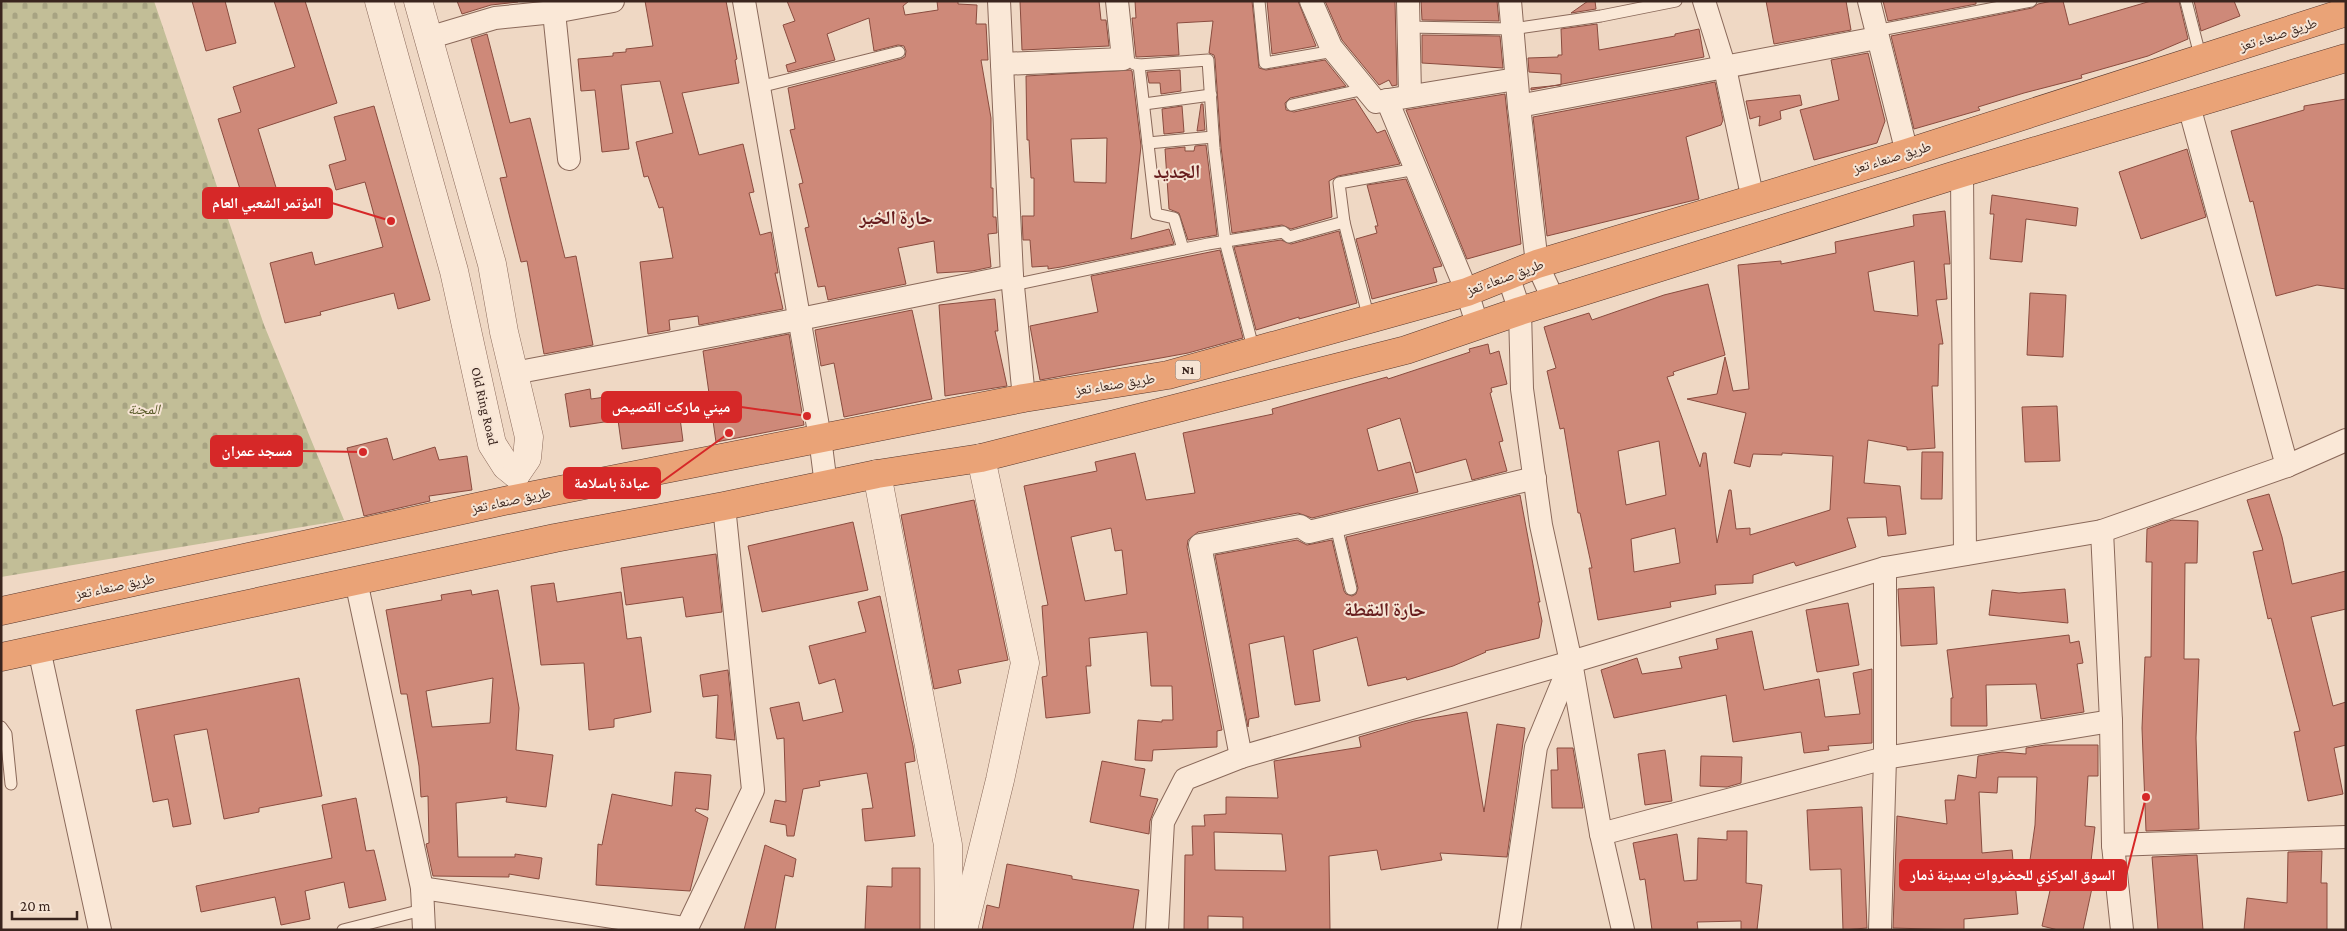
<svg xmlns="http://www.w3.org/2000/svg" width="2347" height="931" font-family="'Crimson Pro','Noto Naskh Arabic',serif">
<defs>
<pattern id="cemetery-stones" width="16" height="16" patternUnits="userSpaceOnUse" patternTransform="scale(1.25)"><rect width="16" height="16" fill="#c2be97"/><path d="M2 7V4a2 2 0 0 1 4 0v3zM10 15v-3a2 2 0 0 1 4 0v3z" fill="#a7a382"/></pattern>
</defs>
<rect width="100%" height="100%" fill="#efd8c4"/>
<path fill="url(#cemetery-stones)" d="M1,1H154L264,325L344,520L1,577Z"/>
<g fill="#ce8979" stroke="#8a4c3f" fill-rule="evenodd">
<path d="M192,1H225L236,43L206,51Z"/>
<path d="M274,1H305L337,103L258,129L278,194L245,205L218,119L241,112L233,87L295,67Z"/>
<path d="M457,1H517L518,2L491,5L462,14Z"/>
<path d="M645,1H726L737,59L735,60L739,83L682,93L699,155L743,144L754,192L749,193L760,235L771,232L778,273H775L783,309L699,325L698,316L669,320L670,330L648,334L640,262L673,258L663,207L659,208L648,176L644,177L636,142L673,133L660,81L621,85L629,149L602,152L595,90L581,91L578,59L613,56V53L626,52V49L653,46Z"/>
<path d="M787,1H909L903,6L905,15L938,10L937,1H958V4L977,5L976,24H986L988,60H981L991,118V188H993V217H996L997,233L988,234L991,267L972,271L937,273L934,241L898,248L906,284L828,300L825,286L818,287L805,228L809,227L799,184L803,183L790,130L795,129L788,88L901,59L905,57L906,51L904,46L898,45L874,51L869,18L827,34L835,60L788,72L786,65L796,62L783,25L795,21Z"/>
<path d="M1020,1H1099L1101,20H1106L1109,46L1022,50Z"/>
<path d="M1135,1H1252L1259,68L1266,70L1325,60L1346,86L1290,98L1285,103L1286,110L1294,112L1355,99L1377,133L1385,130L1400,164L1338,176L1329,181L1332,217L1291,229L1282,225L1232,233L1221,147L1215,59L1214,55L1209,53L1213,21L1177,23L1179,55L1136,57L1132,18H1136Z"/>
<path d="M1267,1H1298L1316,46L1272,54Z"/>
<path d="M1325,1H1395L1397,85L1392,86L1389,80L1379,85L1342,40Z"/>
<path d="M1421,1H1497L1499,21L1422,20Z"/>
<path d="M1588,1H1595L1596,9L1571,13Z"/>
<path d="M1766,1H1846L1851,30L1774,44Z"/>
<path d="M1883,1H1976V4L1888,21Z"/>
<path d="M2052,1H2063L2069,25L2151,1H2179L2188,39L2148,56L2081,75L2082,78L2024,93L1978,107L1980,110L1914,129L1891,36L2032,8L2038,4Z"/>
<path d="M2194,1H2234L2240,16L2201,31Z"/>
<path d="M1597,24L1599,50L1675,36V34L1699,29L1704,57L1531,90V88L1561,85V74L1529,72L1528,58L1558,57V55H1562L1561,29Z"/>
<path d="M487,34L510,123L530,118L565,258L576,256L593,345L544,354L527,261L521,262L500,178L507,177L471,39Z"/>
<path d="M1422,35L1500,36L1503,68L1422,63Z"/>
<path d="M1868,53L1885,121L1877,143L1814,160L1800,110L1839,100L1831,60Z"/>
<path d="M1130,70L1132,71L1141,146L1131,239L1169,229L1174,244L1061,267L1048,269V266L1032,267L1030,240H1023L1022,216H1034V178H1031L1029,140H1027L1026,76ZM1107,138L1106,183L1074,182L1071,139Z"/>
<path d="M1180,70L1181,91L1161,94L1160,83H1149L1147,72Z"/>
<path d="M1715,82L1723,120L1721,125L1686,137L1699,199L1547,236L1533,117Z"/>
<path d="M1505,94L1521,244L1467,259L1406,110Z"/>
<path d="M1800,95L1802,105L1780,111L1781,119L1759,126L1760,116L1750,119L1746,101Z"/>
<path d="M2346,99V289L2317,285L2276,296L2253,201L2250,202L2231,131L2304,110V106Z"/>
<path d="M1201,104H1203L1205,130L1197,131Z"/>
<path d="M374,106L430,300L398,309L394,293L320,312L321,315L285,323L270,263L312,252L315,265L383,247L365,182L336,190L329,165L346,160L334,117Z"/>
<path d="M1182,106L1184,132L1164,134L1162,109Z"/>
<path d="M1206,145L1217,235L1188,240L1179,213L1169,209L1165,149L1185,147V151H1194L1195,146Z"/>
<path d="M2187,149L2206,217L2141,239L2119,172Z"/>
<path d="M1406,179L1442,266L1433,268L1437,282L1372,299L1356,239L1377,233L1375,226H1378L1367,185Z"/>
<path d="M1992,195L2078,208L2076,226L2026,219L2022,262L1990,259L1994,214H1990Z"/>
<path d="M1945,211L1950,264H1944L1947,299L1936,300L1943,344H1939L1938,386H1932L1935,448L1907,450V447L1868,440L1864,483L1900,486L1906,534L1888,536L1886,517L1847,518L1856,547L1796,566L1794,562L1753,575V583L1715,585L1716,594L1670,602L1671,607L1598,620L1589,568H1592L1580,513H1578L1564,428L1560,429L1547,371L1556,368L1544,327L1589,313L1592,320L1664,295L1708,284L1725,355L1673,372L1674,375L1667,377L1700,467L1703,453H1706L1717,543L1729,490H1731L1736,529L1750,528V535L1830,510L1833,456L1782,453V455L1753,454L1750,467L1734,463L1746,413L1687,399L1717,394L1725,357L1733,391L1749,389L1738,265L1781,261V264L1836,253L1835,242L1914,226L1913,215ZM1914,261L1918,316L1874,311L1868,272ZM1659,441L1666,495L1626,505L1618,451ZM1675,528L1680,563L1634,572L1631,539Z"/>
<path d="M1339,231L1357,303L1299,319V317L1256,330L1234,247L1281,240L1291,244Z"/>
<path d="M1220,250L1243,338L1188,353L1040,380L1030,326L1098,312L1091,276Z"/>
<path d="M2030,293L2066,295L2063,357L2027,355Z"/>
<path d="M995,299L998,331H995L1007,386L945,396L939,305Z"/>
<path d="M912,310L932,399L844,417L834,363L821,366L815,330Z"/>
<path d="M789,334L804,425L716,442L703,351Z"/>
<path d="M1488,344L1490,354L1499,351L1507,384L1491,388L1492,392L1490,393L1503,441L1499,442L1507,471L1472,480L1466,459L1416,473L1400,418L1367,429L1378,471L1410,462L1418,492L1312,518L1298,513L1198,532L1188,540L1187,547L1222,730L1217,731V747L1153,750L1152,761L1135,760L1138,720L1162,722V720H1173L1172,686H1151L1147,632L1089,638L1091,666H1086L1090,713L1046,718L1042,677L1047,676L1042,606L1048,605L1024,486L1097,471L1095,462L1135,453L1146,500L1195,493L1183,433L1273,414L1272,409L1387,377L1388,379L1470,352L1469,349ZM1111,528L1115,551L1122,550L1127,594L1085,601L1071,537Z"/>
<path d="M590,389L591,399L635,393L637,412L665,409L667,420L680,418L683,441L622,449L618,420L570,427L565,394Z"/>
<path d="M2057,406L2060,461L2025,462L2022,407Z"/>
<path d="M387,438L393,460L435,447L439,460L467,456L472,490L429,496L430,501L364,516L347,448Z"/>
<path d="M1922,452H1943L1942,499H1921Z"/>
<path d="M2269,494L2282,537L2292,584L2346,571V609L2311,617L2333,706L2346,702V745L2334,748L2343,794L2308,801L2294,732L2300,731L2271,618L2268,619L2253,552L2263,550L2247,500Z"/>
<path d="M1520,495L1540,602H1538L1542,621L1539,638L1485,651L1486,652L1453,666L1407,680L1406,677L1368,686L1357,637L1313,650L1320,701L1295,705L1284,636L1249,644L1259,717L1249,719L1248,727L1215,555L1297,540L1307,545L1332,540L1344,591L1346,594L1352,596L1356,594L1358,588L1346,537Z"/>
<path d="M974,500L1008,660L958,670L961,683L934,689L901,515Z"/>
<path d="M2172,520L2198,521L2197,563H2185L2184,659H2199L2196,738L2199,829L2146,831L2142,728L2145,657H2151L2152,562H2146L2147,529Z"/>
<path d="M853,522L868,590L762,612L748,546Z"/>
<path d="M716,554L722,612L686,617L683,597L626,605L621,568Z"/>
<path d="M554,583L557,602L621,592L627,639L641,637L651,712L614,719V727L589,730L584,663L541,665L531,586Z"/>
<path d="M1934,587L1937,644L1901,646L1898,589Z"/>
<path d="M2065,589L2068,623L1989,615L1992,590L2019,593Z"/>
<path d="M471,590L472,595L498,590L519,708L516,750L553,755L546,807L506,802L507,797L456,803L458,857H515V854L542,858L539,879L509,874V877L433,876L426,844L429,843L428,796L421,797L419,766L407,694H401L386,610L442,600L441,595ZM493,678L490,723L432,727L426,691Z"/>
<path d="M880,596L913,746L915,761L905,763L915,836L865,841L862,809L873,808L867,773L819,781L820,786L803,789L794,836H787L786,825L770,822L775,800L786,802L784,738L777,739L770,708L799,702L803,721L843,712L835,679L819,684L809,646L866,632L858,602Z"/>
<path d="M1848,603L1859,665L1817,672L1806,610Z"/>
<path d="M1752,631L1764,690L1819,679L1825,717L1860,714L1853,673L1872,669V743L1828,746L1829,750L1804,753L1801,732L1733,742L1726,695L1614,718L1601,670L1637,658L1642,674L1682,668L1679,657L1718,649L1716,639Z"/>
<path d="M2069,635L2070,643L2079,641L2083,663L2077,664L2084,712L2041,719L2036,684L1986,685L1987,726H1951V698H1953L1947,650Z"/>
<path d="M728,670L735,740L716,738L718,695L703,697L700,675Z"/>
<path d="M299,678L322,796L259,808V812L224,819L207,729L174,735L191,824L173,827L168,799L153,802L136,710Z"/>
<path d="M1467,712L1484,812L1497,724L1525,728L1507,857L1440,853L1442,860L1381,870L1377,850L1329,856L1330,930H1243V917L1208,916V930H1184L1185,855H1193L1192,826H1205L1204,815L1226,814V797L1278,798L1274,761L1361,747L1359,737L1414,721ZM1214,832L1282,834L1286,871L1215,870Z"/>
<path d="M2045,745H2098V776H2088L2085,826L2095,827L2088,887L2092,888L2083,930H2058L2042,926L2056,864L2030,860L2035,825L2037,777H1998L1997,793L1979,792L1982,853L2012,850L2018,914L1964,919V930L1893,928L1897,816L1947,824L1945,800H1955L1958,775L1976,778L1978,756L2002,752L2026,754V748Z"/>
<path d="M1557,748H1573L1583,808H1552L1551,770H1558Z"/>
<path d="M1665,750L1672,801L1645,805L1638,754Z"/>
<path d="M1701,756L1742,757L1741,783L1727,787L1700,786Z"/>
<path d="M1102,761L1145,769L1140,796L1158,799L1150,821L1149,834L1090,822Z"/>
<path d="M675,772L711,775L708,810L696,808L695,811L708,818L690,891L596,885L598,844L602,845L612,794L672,806Z"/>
<path d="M356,798L366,851L374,850L386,900L349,908L344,882L305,891L310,919L281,925L275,897L201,912L196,886L332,858L322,805Z"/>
<path d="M1862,807L1867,928L1843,930L1841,869L1810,870L1807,810Z"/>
<path d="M1727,831H1747L1746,883L1762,885L1757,930H1741V921L1697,922L1698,930H1652L1645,879L1640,880L1633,843L1677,834L1684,881L1697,880L1698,838L1727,840Z"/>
<path d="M765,845L796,859L793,877L785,875L775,930H744Z"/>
<path d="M2322,851L2321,883H2327V930H2244L2247,898L2287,903L2288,852Z"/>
<path d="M2197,855L2203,930H2158L2152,857Z"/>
<path d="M1007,864L1072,876V879L1139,890L1133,930H982L987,905L999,908Z"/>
<path d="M892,868H920V930H865L867,886L892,887Z"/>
</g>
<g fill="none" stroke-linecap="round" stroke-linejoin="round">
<defs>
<g id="service">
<path d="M1259,1L1265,63L1334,51"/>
<path d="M2186,1L2201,59"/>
<path d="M1408,27L1512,29L1601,16L1676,1"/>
<path d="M1875,31L2031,1"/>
<path d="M1134,64L1139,65L1156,214L1174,218L1183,249"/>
<path d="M1139,65L1208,60L1214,148L1225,241L1254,351"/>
<path d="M759,87L899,52"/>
<path d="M1144,104L1211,95"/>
<path d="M1292,105L1365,89"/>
<path d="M1148,143L1213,137"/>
<path d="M1013,285L1208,244L1283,232L1289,237L1344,222"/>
<path d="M1369,319L1344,222L1339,183L1416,169"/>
<path d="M1336,526L1351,589"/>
<path d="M1,727L6,734L11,784"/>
<path d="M343,930L422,910"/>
</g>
<g id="minor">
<path d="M744,1L820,438L826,485"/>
<path d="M999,1L1012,276L1024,398"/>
<path d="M1311,1L1331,47L1376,102L1516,79"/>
<path d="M1408,1L1410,95"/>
<path d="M1510,1L1519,106L1537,264L1554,301"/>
<path d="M1704,1L1725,68L1753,200"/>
<path d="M1869,1L1907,153"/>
<path d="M554,12L569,159"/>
<path d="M428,38L495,18L554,12L613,1"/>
<path d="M1002,64L1123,59L1117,1"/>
<path d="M1387,100L1467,292L1478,327"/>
<path d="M1519,106L1877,38"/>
<path d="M2189,106L2287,466"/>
<path d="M1962,173L1965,554"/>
<path d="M1508,276L1520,311L1522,389L1541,525L1571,662L1601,834L1623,930"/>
<path d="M514,373L800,319L1012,276"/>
<path d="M2102,531L2111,721L2113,845L2122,930"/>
<path d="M356,581L422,888L424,930"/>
<path d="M39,649L100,930"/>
<path d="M1241,757L1200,545L1300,526L1309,532L1535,478"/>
<path d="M1601,834L1885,758L2111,721"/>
<path d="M2113,845L2346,837"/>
<path d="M422,888L685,928"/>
<path d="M686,930L753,790L724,506"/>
<path d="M1157,930L1163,822L1185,779L1241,757L1571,662L1885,568L2102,531L2287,466L2346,440"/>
<path d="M1509,930L1536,747L1571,662"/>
<path d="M1880,930L1885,758V568"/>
</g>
<g id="tertiary">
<path d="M379,1L454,271L492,444L506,466L516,474"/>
<path d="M418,1L492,264L504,332L529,437L527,458L516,474"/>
<path d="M877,474L948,845L949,930"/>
<path d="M963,930L1000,780L1025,663L981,458"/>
</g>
<g id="trunk">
<path d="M1,611L509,500L1024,398L1168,375L1467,292L1537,264L1907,153L2346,12"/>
<path d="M1,657L555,538L724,506L877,474L981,458L1406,350L1520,311L1962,173L2346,58"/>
</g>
</defs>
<use href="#service" stroke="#8a695a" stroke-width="13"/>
<use href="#minor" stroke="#8a695a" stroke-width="24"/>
<use href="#tertiary" stroke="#8a695a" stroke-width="29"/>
<use href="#trunk" stroke="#58382e" stroke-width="29"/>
<use href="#service" stroke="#fae8d7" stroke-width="11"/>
<use href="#minor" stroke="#fae8d7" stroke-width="22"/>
<use href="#tertiary" stroke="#fae8d7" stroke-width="28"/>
<use href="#trunk" stroke="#eaa377" stroke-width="28"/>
</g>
<g text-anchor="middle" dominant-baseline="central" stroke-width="4" stroke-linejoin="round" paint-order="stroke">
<rect fill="#f6e4d4" stroke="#725e55" stroke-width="1" x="1175.5" y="360.5" width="25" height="19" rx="4"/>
<g font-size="12" font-weight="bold" fill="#3a251e">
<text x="1188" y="370">N1</text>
</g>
<g font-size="14" fill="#3a251e" stroke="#f6e4d4">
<text transform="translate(2278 34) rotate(-18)">طريق صنعاء تعز</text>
<text transform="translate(1892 157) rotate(-17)">طريق صنعاء تعز</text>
<text transform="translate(1505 277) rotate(-20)">طريق صنعاء تعز</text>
<text transform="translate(1115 384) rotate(-9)">طريق صنعاء تعز</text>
<text transform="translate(485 406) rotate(77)">Old Ring Road</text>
<text transform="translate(511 500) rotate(-12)">طريق صنعاء تعز</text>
<text transform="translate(115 586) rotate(-12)">طريق صنعاء تعز</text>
</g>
<g font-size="14" font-style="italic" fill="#555724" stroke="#f6e4d4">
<text x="144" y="409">المجنة</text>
</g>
<g font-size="19" font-weight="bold" fill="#671d1e" stroke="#f6e4d4">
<text x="1177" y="171">الجديد</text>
<text x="896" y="217">حارة الخير</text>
<text x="1385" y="609">حارة النقطة</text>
</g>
</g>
<path fill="none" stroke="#d62828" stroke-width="2" d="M391 221L332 203M807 416L741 407M363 452L302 451M729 433L660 483M2146 797L2126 875"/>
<g fill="#d62828" stroke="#f6e4d4" stroke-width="2">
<circle cx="391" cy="221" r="5"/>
<circle cx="807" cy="416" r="5"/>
<circle cx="363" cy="452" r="5"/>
<circle cx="729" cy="433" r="5"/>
<circle cx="2146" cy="797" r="5"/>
</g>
<g fill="#d62828" stroke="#d62828" stroke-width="2">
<rect x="203" y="188" width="129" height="30" rx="5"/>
<rect x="602" y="392" width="139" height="30" rx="5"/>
<rect x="211" y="436" width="91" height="30" rx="5"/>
<rect x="564" y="468" width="96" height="30" rx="5"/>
<rect x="1900" y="860" width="226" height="30" rx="5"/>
</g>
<g font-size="15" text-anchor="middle" font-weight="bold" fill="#fff">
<text x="267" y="208">المؤتمر الشعبي العام</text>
<text x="671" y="412">ميني ماركت القصيص</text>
<text x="257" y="456">مسجد عمران</text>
<text x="612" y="488">عيادة باسلامة</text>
<text x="2013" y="880">السوق المركزي للحضروات بمدينة ذمار</text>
</g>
<rect width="2347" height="931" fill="none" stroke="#3a251e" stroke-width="5"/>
<path d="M12 911v8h65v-8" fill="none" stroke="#3a251e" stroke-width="2.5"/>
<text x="20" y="911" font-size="15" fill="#3a251e" stroke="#f6e4d4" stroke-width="4" paint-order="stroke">20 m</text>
</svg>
